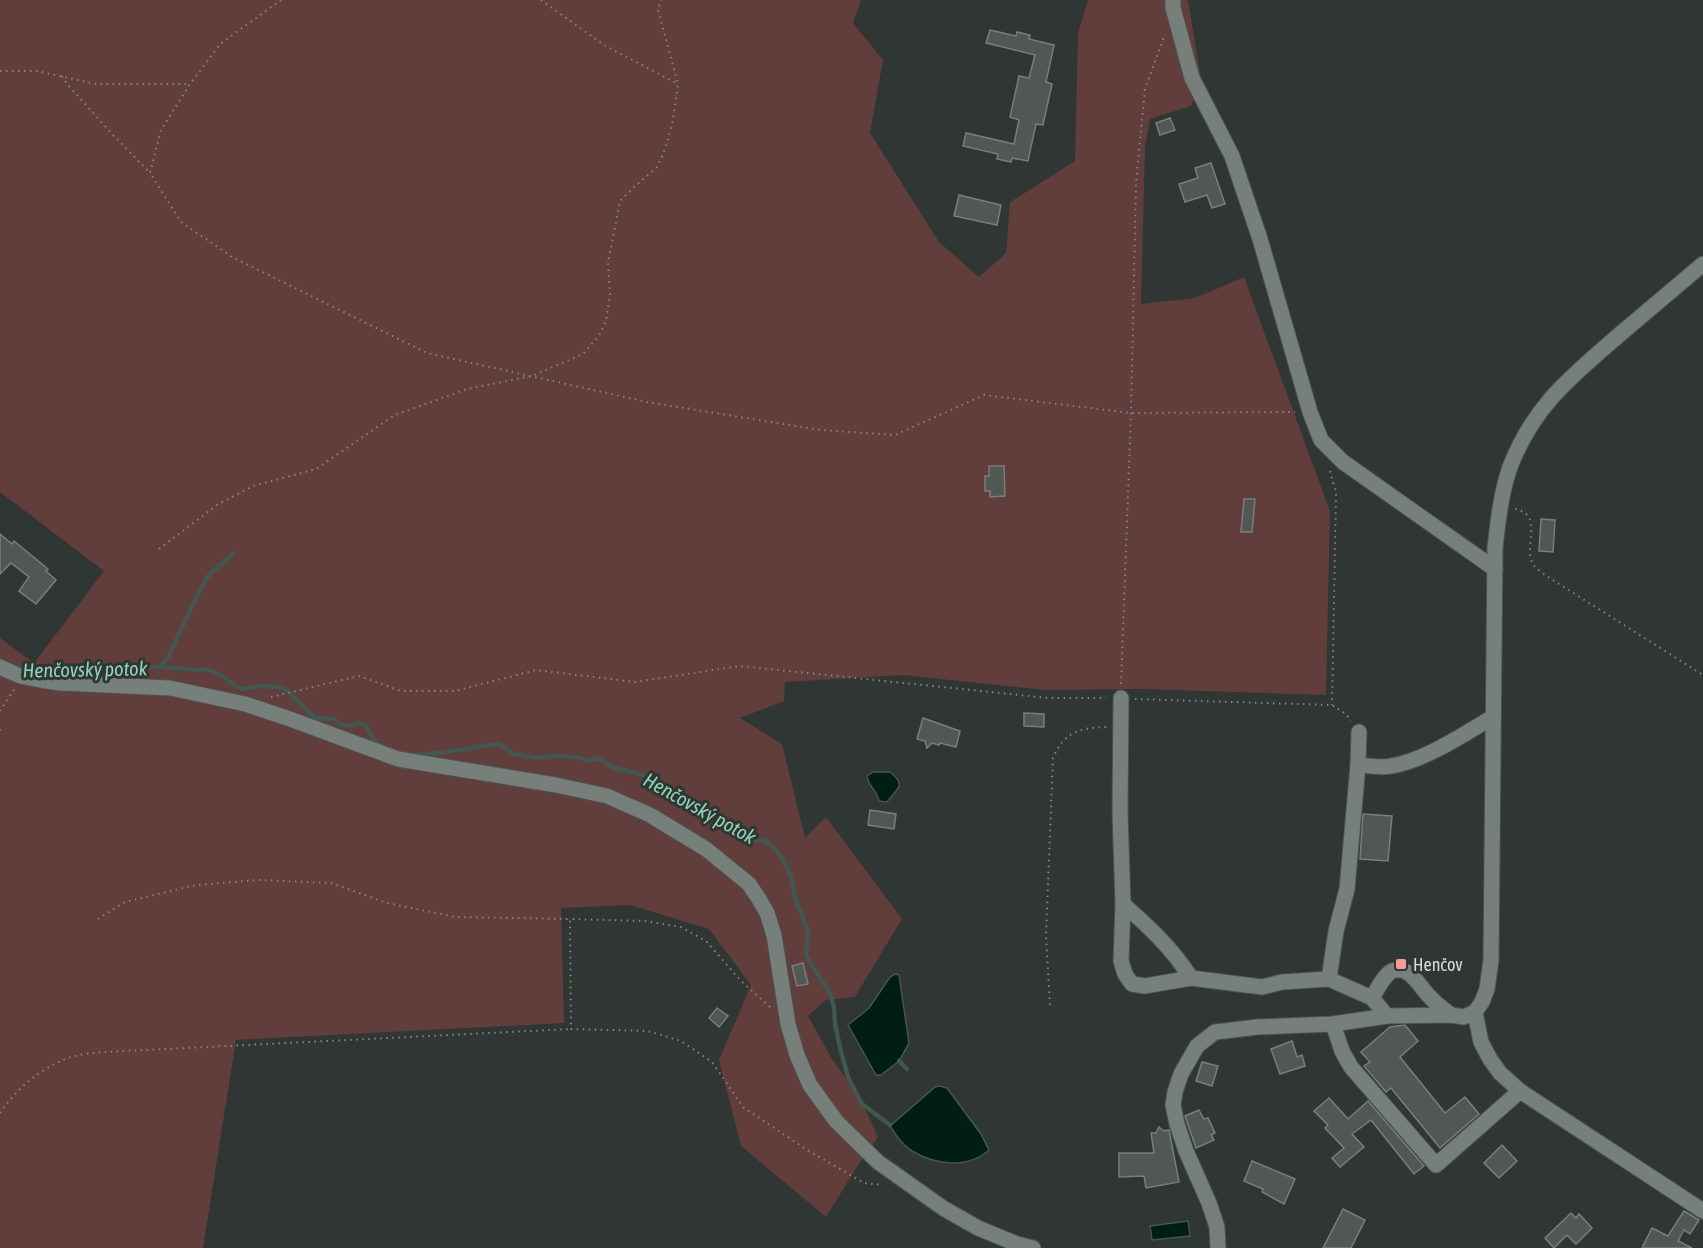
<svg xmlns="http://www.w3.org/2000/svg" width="1703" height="1248" font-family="'Asap Condensed',sans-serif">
<rect width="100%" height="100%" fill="#2f3633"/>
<path fill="#613d3b" d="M0,0H861L853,23L883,60L870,133L939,242L979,277L1006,253L1010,202L1075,161L1078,33L1088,0H1188L1201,79L1191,106L1150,119L1145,148L1141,304L1195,298L1244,277L1330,511L1326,695L1143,689L1045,690L903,675L785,682L784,701L740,718L782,744L805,838L826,817L902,919L855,997L826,1000L808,1016L832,1059L859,1096L878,1137L862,1159L826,1217L741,1146L719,1060L751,985L709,929L630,905L561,908L564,1023L236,1040L203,1248H0V638L34,663L104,571L0,492Z"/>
<g fill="#011e13" stroke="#42574f" stroke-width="1.5">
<path d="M873,772H890C907,785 897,789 887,802L879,801C878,792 868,786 867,776Z"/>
<path d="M895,974L899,975L909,1043L899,1061L881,1075H876L848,1025L869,1008L890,977Z"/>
<path d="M940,1086L947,1088L981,1134L989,1150C968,1169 935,1165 912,1151C902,1145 896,1135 890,1126L935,1087Z"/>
<path d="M1188,1221L1190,1236L1152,1240L1150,1226Z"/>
</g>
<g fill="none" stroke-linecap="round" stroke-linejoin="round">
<g stroke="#42574f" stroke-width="4.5">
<path d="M160,667L168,657L200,590L208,576L233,553"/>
<path d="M16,670L21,667L73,673L97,665L179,668L198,670L206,669L221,675L237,687L243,689L260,686L278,687L287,690L308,712L315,718L334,719C348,733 352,720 365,724C369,733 373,741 382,746"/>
<path d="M412,755L438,753L498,744L514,754L538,758L551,756L578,757L589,761L597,758L613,767L649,777L714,820L748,839L764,841L772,846L783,859L791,877L795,898L808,931L806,953L809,961L830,993L834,1007L835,1024L841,1052L848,1077L862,1104L890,1125"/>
<path d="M899,1061L907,1069"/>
</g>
</g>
<g fill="#505754" stroke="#777f7b" stroke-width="1.5">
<path d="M990,30L1016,36L1017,32L1030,35L1029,39L1054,45L1046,82L1052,84L1043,125L1036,124L1028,161L1012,158L1011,162L997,159L998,154L963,146L966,133L1014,144L1019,120L1010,117L1019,76L1029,78L1035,55L986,43Z"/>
<path d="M1170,118L1175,130L1160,135L1156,123Z"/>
<path d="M1211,163L1225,204L1212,208L1207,195L1185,202L1179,184L1198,178L1195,168Z"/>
<path d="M959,195L1001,205L997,225L954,216Z"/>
<path d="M989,466H1004L1005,496L990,497V491H985V476H989Z"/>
<path d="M1244,499H1255L1252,532H1241Z"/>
<path d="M1541,519L1555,520L1553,552L1539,551Z"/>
<path d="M0,534L12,544L14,541L48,569L46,571L56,580L36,604L19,591L29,577L11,563L0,574Z"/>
<path d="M1024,713L1044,714V727L1024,726Z"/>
<path d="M923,718L960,731L956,747L940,743L939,745L932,743L927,748L925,741L917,739Z"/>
<path d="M870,810L896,814L894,829L868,825Z"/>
<path d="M1363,814L1392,816L1388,861L1360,859Z"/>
<path d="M803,963L808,984L797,986L792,966Z"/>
<path d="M717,1008L728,1016L719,1027L709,1018Z"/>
<path d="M1405,1025L1418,1041L1400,1057L1445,1113L1465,1097L1479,1114L1440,1148L1391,1088L1386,1092L1364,1066L1370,1062L1361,1052L1390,1027Z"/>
<path d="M1292,1041L1297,1057L1302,1055L1305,1066L1280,1074L1271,1049Z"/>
<path d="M1202,1062L1218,1066L1212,1086L1196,1081Z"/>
<path d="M1329,1098L1348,1119L1368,1101L1424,1166L1414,1174L1371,1120L1352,1134L1364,1147L1340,1167L1332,1158L1344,1148L1325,1128L1328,1125L1314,1111Z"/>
<path d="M1199,1110L1204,1119L1208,1118L1215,1133L1211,1135L1214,1140L1196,1148L1185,1116Z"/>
<path d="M1159,1127L1164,1131L1169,1130L1179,1182L1146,1188L1144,1176L1119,1177V1153H1154L1151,1133H1156Z"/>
<path d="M1502,1145L1517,1161L1499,1178L1484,1163Z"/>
<path d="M1252,1161L1295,1179L1284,1204L1262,1192L1263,1189L1244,1181Z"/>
<path d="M1343,1209L1365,1220L1351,1248H1323Z"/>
<path d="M1684,1211L1699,1220L1690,1234L1684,1230L1678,1241L1692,1248H1642L1652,1228L1668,1236Z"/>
<path d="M1571,1213L1576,1218L1579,1214L1592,1228L1576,1244L1567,1235L1554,1248L1545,1238Z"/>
</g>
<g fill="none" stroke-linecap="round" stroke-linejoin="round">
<defs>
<g id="minor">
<path d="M1173,0V8L1192,78L1232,156L1260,239L1310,412L1321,440L1343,462L1495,569"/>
<path d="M0,667L20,676L40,680L60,683L170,688L245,704L290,719L398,759L556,785L607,796L650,815L706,849L749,884L759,899L767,913L774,935L788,1024L797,1055L810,1085L836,1121L878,1162L943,1208L978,1228L1017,1244L1033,1248"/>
<path d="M1121,698L1120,813L1123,904C1149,927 1172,948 1191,978L1262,987L1282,982L1329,979L1372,998L1387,1016"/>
<path d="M1358,765C1369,766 1381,768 1391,766C1424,761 1464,734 1493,717"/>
<path d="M1123,904L1121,961L1125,974L1132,984L1145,986L1191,978"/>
<path d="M1329,979L1336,931L1347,889L1358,765L1359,732"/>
<path d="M1372,998C1377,990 1384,975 1392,971C1409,964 1420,987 1429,996C1435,1003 1443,1009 1451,1015"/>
<path d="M1475,1012L1481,1042L1490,1059L1500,1073L1520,1091L1703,1211"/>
<path d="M1333,1024L1342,1051L1351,1067L1436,1165L1520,1091"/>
<path d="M1218,1248L1217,1227L1209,1203L1186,1151L1177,1124L1173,1105L1175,1092L1181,1074L1197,1046L1215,1032L1224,1031L1257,1027L1333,1024L1387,1016L1451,1015L1464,1017L1475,1012L1482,1002L1487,989L1491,960L1495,548C1498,521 1501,493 1510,467C1534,405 1571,377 1619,335C1647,311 1675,288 1703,264"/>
</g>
</defs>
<use href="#minor" stroke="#4d5250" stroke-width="17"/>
<g stroke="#828785" stroke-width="2" stroke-dasharray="1.5 4.5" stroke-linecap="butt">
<path d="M281,0L220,44L190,84L161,130L150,173L181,222L232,257L427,353L647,402L821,430L895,435L984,395L1131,413L1295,412"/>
<path d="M541,0L604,45L676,83"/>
<path d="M0,71H37L96,84H190"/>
<path d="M62,76L67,84L114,136L150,173"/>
<path d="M1330,471L1336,493L1332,705"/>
<path d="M1515,509C1544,515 1524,544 1532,562C1534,568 1541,571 1545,575L1703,675"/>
<path d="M159,549L217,505L253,486L316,469L395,415L467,389L532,376L583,354L599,336L606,321L610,294L608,263L620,201L633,188L657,167L664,152L672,125L678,84L658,10L661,0"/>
<path d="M1121,684L1131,413L1136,183L1145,89L1165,34"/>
<path d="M271,697L359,676L401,691H455L536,670L635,682L740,666L1048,698H1106"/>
<path d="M1135,699L1332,705L1346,714L1351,721"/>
<path d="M0,711L15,688"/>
<path d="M0,729V734"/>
<path d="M98,919L125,902L196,885L258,880L331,883L387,903L455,917L570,919"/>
<path d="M1050,1005L1046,935L1053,758C1064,732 1079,728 1106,727"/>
<path d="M770,1007L740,980L706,941L681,927L645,921L570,919L571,1029L648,1031L681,1041L712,1062L743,1107L804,1148L864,1183L883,1185"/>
<path d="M0,1113C17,1088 42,1067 71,1057C81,1054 93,1053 104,1052L571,1029"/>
</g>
<use href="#minor" stroke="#777f7b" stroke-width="15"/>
</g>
<rect fill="#f59b97" stroke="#2f3633" stroke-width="2" x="1395" y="958" width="12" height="12" rx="3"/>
<g text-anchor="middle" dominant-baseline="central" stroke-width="6" stroke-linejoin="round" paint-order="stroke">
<g font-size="18" fill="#d8dcda" stroke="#2f3633" text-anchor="start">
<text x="1413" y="964">Henčov</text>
</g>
<g font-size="20" font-style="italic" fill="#90d5b7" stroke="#2f3633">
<text transform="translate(85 669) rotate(-1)">Henčovský potok</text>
<text transform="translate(700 808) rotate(29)">Henčovský potok</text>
</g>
</g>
</svg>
